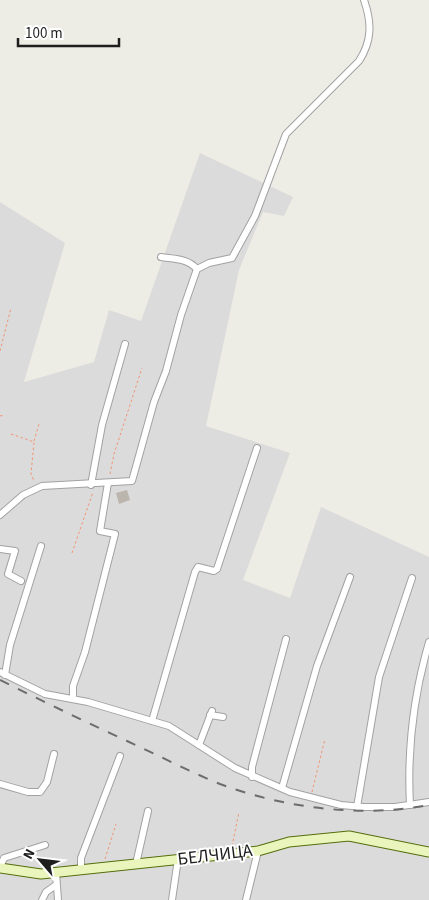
<svg xmlns="http://www.w3.org/2000/svg" width="429" height="900" font-family="'Source Sans 3',sans-serif">
<rect width="100%" height="100%" fill="#eeede5"/>
<path fill="#dcdbdb" d="M200,153L293,197L284,216L263,212L239,270L206,426L290,453L243,580L290,598L321,507L429,557V900H0V202L65,243L24,382L94,362L109,310L141,321Z"/>
<path fill="#bbb5ae" d="M127,490L130,500L119,504L116,493Z"/>
<g fill="none" stroke-linecap="round" stroke-linejoin="round">
<defs>
<g id="street">
<path d="M161,257C174,259 187,258 197,269"/>
<path d="M91,485L102,425L125,344"/>
<path d="M0,515L23,495L42,486L132,481L154,402L166,371L181,315L197,269L209,263L232,258L255,216L286,134L359,61C372,41 372,23 364,0"/>
<path d="M0,549L15,551L8,574L21,581"/>
<path d="M0,672L45,694L88,702L169,726L235,768L290,792L341,805L363,807H395L429,802"/>
<path d="M5,675L10,645L41,546"/>
<path d="M73,698V686L85,652L115,534L100,531L108,483"/>
<path d="M210,715L223,717"/>
<path d="M152,721L195,572L198,567L214,571L217,569L257,448"/>
<path d="M199,745L212,711"/>
<path d="M252,777V767L286,639"/>
<path d="M0,784L28,792H40L47,782L54,754"/>
<path d="M282,788L317,666L350,577"/>
<path d="M410,805C407,748 413,697 429,642"/>
<path d="M357,807L379,677L412,578"/>
<path d="M136,864L148,811"/>
<path d="M0,867L4,858L45,845"/>
<path d="M81,869V858L120,756"/>
<path d="M56,872L58,900"/>
<path d="M42,900L46,892L56,885"/>
<path d="M172,900L178,859"/>
<path d="M246,900L258,851"/>
</g>
<path id="secondary" d="M0,868L41,874L258,851L289,842L349,836L429,852"/>
</defs>
<use href="#street" stroke="#a2a2a2" stroke-width="8"/>
<use href="#secondary" stroke="#546e0c" stroke-width="11"/>
<g stroke="#f09474" stroke-width="1" stroke-dasharray="2.5 2.5" stroke-linecap="butt">
<path d="M0,351L11,308"/>
<path d="M0,416L4,415"/>
<path d="M11,434L34,442L31,474L34,481"/>
<path d="M34,441L39,424"/>
<path d="M110,474L114,454L142,368"/>
<path d="M72,553L93,492"/>
<path d="M312,792L325,739"/>
<path d="M232,846L239,812"/>
<path d="M105,859L116,824"/>
</g>
<use href="#street" stroke="#fff" stroke-width="6"/>
<use href="#secondary" stroke="#e9f5bc" stroke-width="9"/>
<path stroke="#6c6c6c" stroke-width="2" stroke-dasharray="10 10" stroke-linecap="butt" d="M0,680C42,701 84,721 127,741C158,755 188,771 220,784C284,808 361,818 429,805"/>
</g>
<g text-anchor="middle" dominant-baseline="central" stroke-width="4" stroke-linejoin="round" paint-order="stroke">
<g font-size="18" fill="#1e1e1e" stroke="#fff">
<text transform="translate(215 855) rotate(-7)">БЕЛЧИЦА</text>
</g>
</g>
<g transform="translate(40 860) rotate(298)" stroke="#ffffff" stroke-width="4" paint-order="stroke">
<path d="M0-4L9 19L0 12L-9 19Z" fill="#1e1e1e"/>
<text y="-8" font-size="14" font-weight="bold" text-anchor="middle" fill="#1e1e1e">N</text>
</g>
<path d="M18 38v8h101v-8" fill="none" stroke="#1e1e1e" stroke-width="2.5"/>
<text x="25" y="38" font-size="15" fill="#1e1e1e" stroke="#ffffff" stroke-width="4" paint-order="stroke">100 m</text>
</svg>
